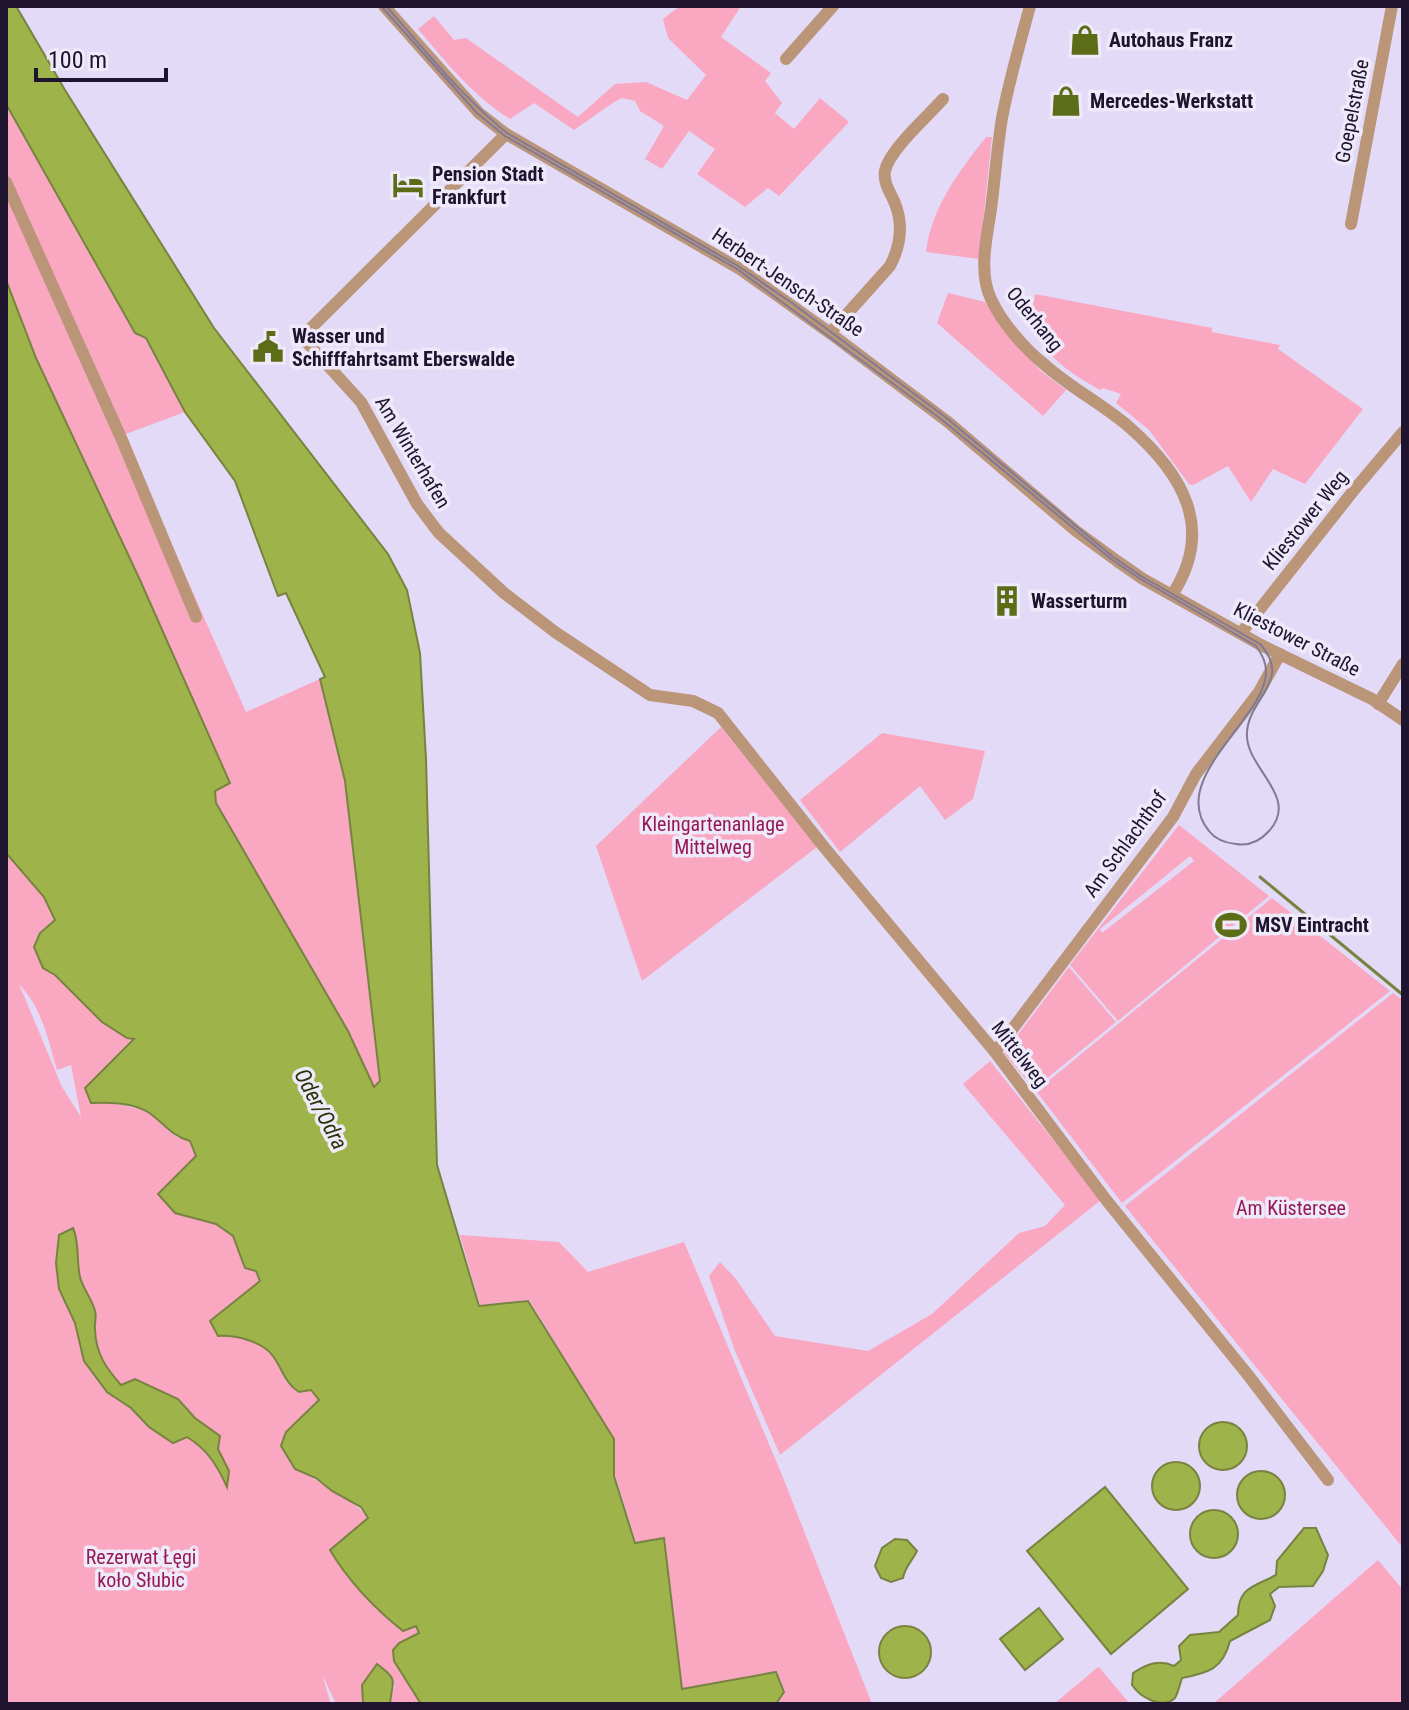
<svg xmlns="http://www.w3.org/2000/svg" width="1409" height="1710" font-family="'Roboto Condensed',sans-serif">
<rect width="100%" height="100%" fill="#e3daf8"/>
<g fill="#faa7c1" fill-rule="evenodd">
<path d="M680,6H741L721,37L771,73L765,81L782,103L775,113L794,129L820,98L849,122L779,196L768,188L745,207L697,174L715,149L689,131L662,169L645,159L664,126L640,111L635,101L622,98L614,102L574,130L534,103L510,119C473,96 446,62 418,29L434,16L454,40L466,38L578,117L615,84L646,82L687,100L706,75L668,38L663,19Z"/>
<path d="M6,104L135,332C161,344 173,387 185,412L123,435L246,712L320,679L345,781L380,1081L374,1088L348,1031L216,803L215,791L230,783L140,580L36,358L6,280Z"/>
<path d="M986,137H992L979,259L926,252C931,208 959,171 986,137Z"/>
<path d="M948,293L985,302L1025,354L1041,371L1066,390L1043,416L937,323Z"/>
<path d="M1035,294L1212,328V332L1280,345L1278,349L1363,409L1305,484L1273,469L1251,502L1228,466L1193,485L1189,484L1149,430L1116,403L1121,394L1103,388L1100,390C1065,370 1048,358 1029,322Z"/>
<path d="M721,727L817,847L642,981L596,846Z"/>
<path d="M882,733L985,751L973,799L945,820L920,786L840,852L800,800Z"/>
<path d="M1179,825L1269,896L1118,1021L1070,965ZM1190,856L1194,861L1102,933L1100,929Z"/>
<path d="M6,853L44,897L55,921L40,933L43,968L55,975L102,1022L135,1039L85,1088L110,1102L147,1111L176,1137L190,1141L197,1156L175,1213L216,1224L233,1236L245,1268L256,1271L261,1281L210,1321L218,1336C234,1335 261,1341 272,1354C278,1362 282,1374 287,1383L311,1390L319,1400L286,1432L295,1469C313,1477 358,1503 368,1518L347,1577L364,1591L376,1609L403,1631L416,1626L420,1633L399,1643L393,1650L394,1661L421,1704H390L395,1684L361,1700L363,1704H336L322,1674L331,1704H6ZM19,984C42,1008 48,1039 57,1070L71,1065L81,1117L62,1087Z"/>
<path d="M1272,898L1390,991L1122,1203L1036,1091Z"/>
<path d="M1069,967L1116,1022L1034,1089L1004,1053Z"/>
<path d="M1393,993L1403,1000V1548L1125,1206Z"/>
<path d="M990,1061L1101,1200L780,1455L735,1351L709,1276L720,1262L736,1279L775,1336L868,1351L932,1314L1019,1233L1045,1226L1065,1205L963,1084Z"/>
<path d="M460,1235L559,1242L588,1272L684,1242L782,1475L872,1704H777L785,1691L777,1672L682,1689L665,1538L636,1542L615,1475L614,1439L529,1300L480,1305Z"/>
<path d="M1378,1560L1403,1590V1704H1213Z"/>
<path d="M1099,1667L1130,1704H1054L1098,1667Z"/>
</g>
<g fill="#9eb349" stroke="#788341" stroke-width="2">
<path d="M6,6H16L65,90L214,328L388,554L407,590L420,653L426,759L437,1165L479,1306L528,1301L614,1439V1476L635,1543L664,1538L682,1689L776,1672L784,1692L776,1704H421L394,1661L393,1650L399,1643L419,1633L416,1626L403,1631C374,1608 349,1582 330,1550L368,1518L361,1507L332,1491L316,1478L295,1469L281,1446L286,1432L319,1400L311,1390L299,1392C284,1382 283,1370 273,1356C262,1341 235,1335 218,1336L210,1321L260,1281L256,1271L245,1268L233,1236L216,1224L175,1213L158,1194L196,1156L190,1141C171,1136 164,1123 148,1112C133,1103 109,1102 91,1103L85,1088L134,1039L127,1038L102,1022L55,975L43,968L34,947L40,933L55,920L44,897L6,853V280L36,358L140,580L230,783L215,791L216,803L348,1031L374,1087L380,1081L345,781L320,679L325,677L286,593L278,596L235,481L185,412L146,338L135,333L6,104Z"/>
<path d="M73,1228C80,1244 76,1260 80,1277C83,1289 92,1299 95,1311C97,1317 94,1324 95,1330C96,1354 106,1368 121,1385L135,1379L178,1399L195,1418L220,1436L218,1449L229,1471L227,1487C217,1465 207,1449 187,1437L173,1443L149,1427L131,1408L107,1392L84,1361L75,1323L59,1289L56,1263L59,1235Z"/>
<circle cx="1223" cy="1446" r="24"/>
<circle cx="1176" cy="1486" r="24"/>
<circle cx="1261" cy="1495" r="24"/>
<path d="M1105,1487L1188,1589L1111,1654L1027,1551Z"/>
<circle cx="1214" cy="1534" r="24"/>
<path d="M1304,1528H1316L1328,1555L1323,1571L1313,1586L1279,1587L1270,1594L1275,1606L1270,1620L1230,1641C1223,1669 1208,1673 1182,1678C1180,1684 1178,1693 1175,1698C1162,1710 1140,1697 1132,1685L1133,1673C1147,1664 1159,1659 1174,1666L1181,1660L1179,1646L1190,1635L1219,1632L1238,1615C1238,1587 1254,1587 1276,1575L1277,1561Z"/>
<path d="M895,1539L907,1540L917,1551C912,1561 905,1567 903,1578L891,1582L881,1578L875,1566L882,1548Z"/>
<path d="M1039,1608L1063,1639L1025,1670L1000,1639Z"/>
<circle cx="905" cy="1652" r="26"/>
<path d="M377,1664C400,1681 392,1680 390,1704H363L362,1685Z"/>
</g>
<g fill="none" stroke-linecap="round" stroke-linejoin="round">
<path stroke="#788341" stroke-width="3" d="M1260,877L1403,995"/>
<g stroke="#ba9578" stroke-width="12">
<path d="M384,6L479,113L506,134L740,269L830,333L948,422L1076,531L1117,561L1143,579L1261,645L1372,699L1403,720"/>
<path d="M1030,6C1020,43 1009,81 1002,118C997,148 995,179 991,209C987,237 978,272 991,299C1002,323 1025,349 1045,365C1071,388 1102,404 1128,426C1182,473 1216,528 1172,595"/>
<path d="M786,59L833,6"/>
<path d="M506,134L302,337L361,402L417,504L439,533L504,593L555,632L650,695L693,701L718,713L824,847L995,1052L1107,1201L1248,1375L1328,1480"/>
<path d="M6,182L122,440L196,617"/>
<path d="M1351,224L1392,6"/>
<path d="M830,333L890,266C901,245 904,224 894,201C890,192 883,182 885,171C889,150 928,116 943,99"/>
<path d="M1241,633L1354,490L1403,432"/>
<path d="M1378,704L1403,664"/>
<path d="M995,1052L1173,817L1196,774L1259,692L1280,654"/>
</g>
<path stroke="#827995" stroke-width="2" d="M381,6L477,113L505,136L737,269L941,419L1111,559L1139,578L1256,646C1262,654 1267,663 1266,674C1263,720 1167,780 1209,831C1215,839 1226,843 1236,844C1248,846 1260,841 1269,831C1301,796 1244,768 1247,732C1249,698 1293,680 1260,644L1141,576L1112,556L944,416L792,303L738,266L507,133C461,96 425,50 386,6"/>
</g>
<defs>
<symbol id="shop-bare" viewBox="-9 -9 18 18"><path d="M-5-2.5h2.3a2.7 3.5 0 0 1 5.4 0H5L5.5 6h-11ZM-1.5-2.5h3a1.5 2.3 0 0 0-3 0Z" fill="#5d6c17" stroke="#eeeaf9" stroke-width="2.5" paint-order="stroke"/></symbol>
<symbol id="hotel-bare" viewBox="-9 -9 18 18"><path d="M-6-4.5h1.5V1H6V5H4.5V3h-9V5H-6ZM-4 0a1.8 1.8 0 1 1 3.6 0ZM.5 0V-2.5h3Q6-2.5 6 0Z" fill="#5d6c17" stroke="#eeeaf9" stroke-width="2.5" paint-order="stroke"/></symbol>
<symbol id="civic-bare" viewBox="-9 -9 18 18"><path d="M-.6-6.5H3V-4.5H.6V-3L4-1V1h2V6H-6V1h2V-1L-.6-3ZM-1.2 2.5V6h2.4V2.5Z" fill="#5d6c17" stroke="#eeeaf9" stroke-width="2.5" paint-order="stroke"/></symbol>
<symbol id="building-bare" viewBox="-9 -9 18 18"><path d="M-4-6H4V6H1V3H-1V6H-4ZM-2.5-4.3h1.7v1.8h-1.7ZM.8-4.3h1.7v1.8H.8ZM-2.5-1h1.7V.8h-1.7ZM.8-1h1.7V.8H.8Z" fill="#5d6c17" stroke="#eeeaf9" stroke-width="2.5" paint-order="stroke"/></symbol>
<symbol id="stadium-bare" viewBox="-9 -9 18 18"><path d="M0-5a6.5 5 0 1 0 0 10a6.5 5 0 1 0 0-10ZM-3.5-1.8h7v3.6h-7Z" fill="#5d6c17" stroke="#eeeaf9" stroke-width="2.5" paint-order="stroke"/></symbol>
</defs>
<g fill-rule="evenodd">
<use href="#shop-bare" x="1063" y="18" width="44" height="44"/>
<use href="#shop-bare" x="1044" y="79" width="44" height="44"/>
<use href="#hotel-bare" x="386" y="163" width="44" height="44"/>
<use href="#civic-bare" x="246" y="325" width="44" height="44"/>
<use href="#building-bare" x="985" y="579" width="44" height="44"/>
<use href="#stadium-bare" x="1209" y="903" width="44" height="44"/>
</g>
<g text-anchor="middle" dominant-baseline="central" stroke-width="7" stroke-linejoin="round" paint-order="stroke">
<g font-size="20" font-weight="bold" fill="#1e142f" stroke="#eeeaf9" text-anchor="start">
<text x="1109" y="40">Autohaus Franz</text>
<text x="1090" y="101">Mercedes-Werkstatt</text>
<text x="432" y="174">Pension Stadt<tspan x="432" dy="23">Frankfurt</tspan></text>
<text x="292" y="336">Wasser und<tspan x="292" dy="23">Schifffahrtsamt Eberswalde</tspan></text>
<text x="1031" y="601">Wasserturm</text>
<text x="1255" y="925">MSV Eintracht</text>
</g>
<g font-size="20" fill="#1e142f" stroke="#eeeaf9">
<text transform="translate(1352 111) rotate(-79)">Goepelstraße</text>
<text transform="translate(788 282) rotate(34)">Herbert-Jensch-Straße</text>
<text transform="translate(1035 319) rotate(51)">Oderhang</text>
<text transform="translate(413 452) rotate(59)">Am Winterhafen</text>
<text transform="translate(1305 520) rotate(-51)">Kliestower Weg</text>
<text transform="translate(1297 639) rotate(27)">Kliestower Straße</text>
<text transform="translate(1125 844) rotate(-54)">Am Schlachthof</text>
<text transform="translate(1020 1054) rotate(52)">Mittelweg</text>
</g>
<g font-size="20" fill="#971952" stroke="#eeeaf9">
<text x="713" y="824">Kleingartenanlage<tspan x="713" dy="23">Mittelweg</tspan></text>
<text x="1291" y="1208">Am Küstersee</text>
<text x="141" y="1557">Rezerwat Łęgi<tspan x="141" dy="23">koło Słubic</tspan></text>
</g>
<g font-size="22" font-style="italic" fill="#2a3205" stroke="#eeeaf9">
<text transform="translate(321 1109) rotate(62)">Oder/Odra</text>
</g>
</g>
<rect width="1409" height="1710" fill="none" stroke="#1e142f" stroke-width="16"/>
<path d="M36 68v12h130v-12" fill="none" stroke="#1e142f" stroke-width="4"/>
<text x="48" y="68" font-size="24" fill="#1e142f" stroke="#eeeaf9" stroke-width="6" paint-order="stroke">100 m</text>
</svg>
